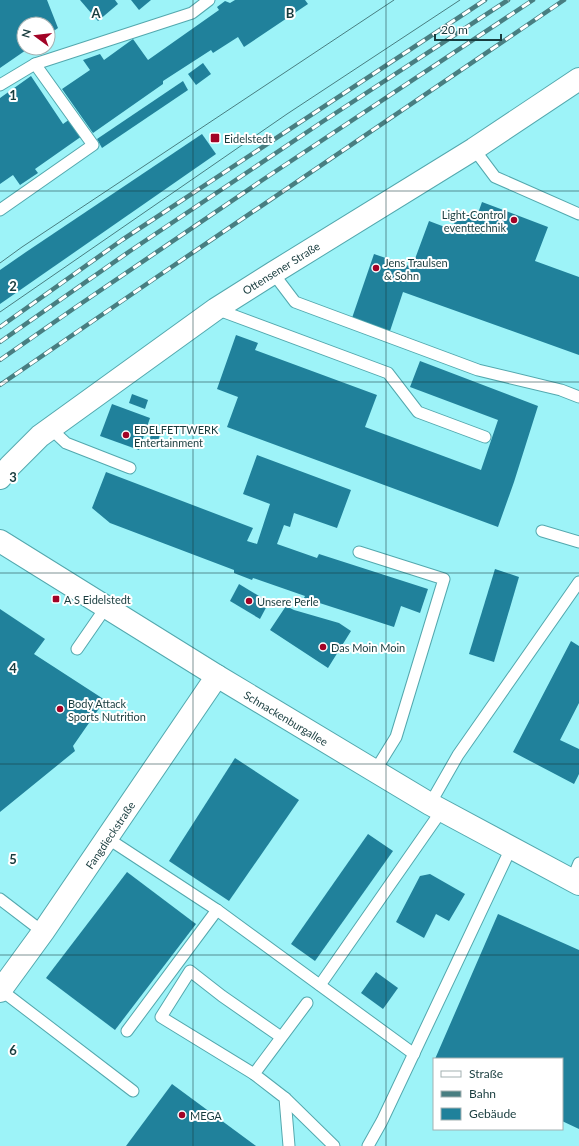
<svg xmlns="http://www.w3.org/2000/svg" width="579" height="1146" font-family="Lato,sans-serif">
<rect width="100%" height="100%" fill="#9df3f8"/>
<g fill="#20819b">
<path d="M0,0H47L58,28L48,35V24H24V48H29L0,68Z"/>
<path d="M80,0H115L118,4L98,21Z"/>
<path d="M131,0H151L139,10Z"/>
<path d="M235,0H305L308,4L244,47L238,37L213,53L211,50L163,81V84L93,133L62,89L90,70L83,60L100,54L104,60L133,39L148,60L219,10L217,7L225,1L230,3Z"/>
<path d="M203,63L211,74L196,85L188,74Z"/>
<path d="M31,76L63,124L70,119L82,136L35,169L38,173L20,185L13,175L0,184V98Z"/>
<path d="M183,81L188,90L102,148L97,139Z"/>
<path d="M202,134L216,154L0,304V270L26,252Z"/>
<path d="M482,202L548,227L535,261L579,277V355L403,292L390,331L352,318L374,254L412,267L429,221L466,235L468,229L456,225L451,221V216L453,212L459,211L477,216Z"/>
<path d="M236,335L258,343L255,350L377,395L365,427L481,470L498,420L410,387L420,361L538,406L514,482L498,527L227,427L238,397L217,389Z"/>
<path d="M132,394L148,400L145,409L129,403Z"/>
<path d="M112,404L150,418L139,450L100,436Z"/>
<path d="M152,432L160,435L156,446L148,444Z"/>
<path d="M257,455L351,490L337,528L294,513L290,527L284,525L277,544L317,558L319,554L428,589L420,613L401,606L394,627L304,598L305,596L253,578L252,580L234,573V570L110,523L92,508L106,472L253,528L247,541L257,544L270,504L243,494Z"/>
<path d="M495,569L519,577L494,662L469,654Z"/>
<path d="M239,584L269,602L260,619L230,601Z"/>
<path d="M286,606L294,610L339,623L351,631L328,668L270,630Z"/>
<path d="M0,609L45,639L34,654L105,700L73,746L75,751L0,812Z"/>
<path d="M571,641L579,646V703L560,740L579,749V774L574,784L513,752Z"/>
<path d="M235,758L299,800L229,901L169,861Z"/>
<path d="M368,834L393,851L315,961L291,944Z"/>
<path d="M127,872L196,924L115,1030L46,978Z"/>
<path d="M430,874L465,894L449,921L436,914L424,938L396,922L420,876Z"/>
<path d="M498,914L579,950V1129L562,1121V1059H435Z"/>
<path d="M376,972L398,988L383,1009L361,993Z"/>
<path d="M172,1084L256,1146H126Z"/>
</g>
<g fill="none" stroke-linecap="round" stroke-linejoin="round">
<defs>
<g id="service">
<path d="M0,85L35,64L192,13L209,0"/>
<path d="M474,149L495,177L579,214"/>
<path d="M0,210L93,145L35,64"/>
<path d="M273,273L295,302L478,370L561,390L579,397"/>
<path d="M216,309L388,373L418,412L485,437"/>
<path d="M50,428L66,443L130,468"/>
<path d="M542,531L579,542"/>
<path d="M359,552L444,579L396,737L375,771"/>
<path d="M77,649L106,607"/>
<path d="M430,804L458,755L579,582"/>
<path d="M107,838L217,910L414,1054"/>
<path d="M572,880L579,863"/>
<path d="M0,899L43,932"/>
<path d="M320,985L442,810"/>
<path d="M1,990L133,1091"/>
<path d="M127,1031L217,910"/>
<path d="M254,1074L161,1017L190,971L222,996L281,1037"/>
<path d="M285,1098L334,1146"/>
<path d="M289,1146L285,1098L254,1074L307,1003"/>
<path d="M368,1146L382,1121L511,848"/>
</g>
<g id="minor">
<path d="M0,478L10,466L40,436L216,309L273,273L474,149L579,79"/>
<path d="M0,991L43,932L217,676"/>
</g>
<path id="tertiary" d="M0,541L217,676L375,771L430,804L579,884"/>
</defs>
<use href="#service" stroke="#53a8ae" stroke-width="13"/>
<use href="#minor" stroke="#53a8ae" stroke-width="24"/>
<use href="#tertiary" stroke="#53a8ae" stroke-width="24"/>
<use href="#service" stroke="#fff" stroke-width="11"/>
<use href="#minor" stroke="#fff" stroke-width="22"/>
<use href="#tertiary" stroke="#fff" stroke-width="22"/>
<g stroke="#487e81" stroke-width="1">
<path d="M0,263L22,247L394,0"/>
<path d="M0,312L287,114L460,0"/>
</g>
<defs>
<g id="rail">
<path d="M0,327L122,240L485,0"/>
<path d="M0,342L130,251L322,122L508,0"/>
<path d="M0,360L76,307L261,181L533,0"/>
<path d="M0,385L151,281L564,0"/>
</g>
</defs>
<use href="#rail" stroke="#487e81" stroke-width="4.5"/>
<use href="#rail" stroke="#fff" stroke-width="3" stroke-dasharray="9" stroke-linecap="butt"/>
</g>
<path fill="none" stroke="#183c3e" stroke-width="1" stroke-opacity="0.55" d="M193,0V1146M386,0V1146M0,191H579M0,382H579M0,573H579M0,764H579M0,955H579"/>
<g fill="#a20326" stroke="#fff" stroke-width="1.5">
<rect x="210" y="133" width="10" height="10" rx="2"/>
<circle cx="514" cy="220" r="4"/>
<circle cx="376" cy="268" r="4"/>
<circle cx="126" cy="435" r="4"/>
<rect x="52" y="595" width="8" height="8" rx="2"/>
<circle cx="249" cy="601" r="4"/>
<circle cx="323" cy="647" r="4"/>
<circle cx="60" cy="709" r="4"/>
<circle cx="182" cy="1115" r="4"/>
</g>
<g text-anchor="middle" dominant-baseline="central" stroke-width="4" stroke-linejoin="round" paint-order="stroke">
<g font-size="11" fill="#183c3e" stroke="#fff" text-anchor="start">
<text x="224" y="138">Eidelstedt</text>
<text x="506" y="214" text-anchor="end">Light-Control<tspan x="506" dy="13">eventtechnik</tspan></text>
<text x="384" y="262">Jens Traulsen<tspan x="384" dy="13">&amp; Sohn</tspan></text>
<text x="134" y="429">EDELFETTWERK<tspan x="134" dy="13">Entertainment</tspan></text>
<text x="64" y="599">A S Eidelstedt</text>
<text x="257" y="601">Unsere Perle</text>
<text x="331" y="647">Das Moin Moin</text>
<text x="68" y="703">Body Attack<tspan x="68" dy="13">Sports Nutrition</tspan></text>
<text x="190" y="1115">MEGA</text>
</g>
<g font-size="11" fill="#183c3e" stroke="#fff">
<text transform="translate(281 268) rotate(-32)">Ottensener Straße</text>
<text transform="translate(286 718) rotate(31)">Schnackenburgallee</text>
<text transform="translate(110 835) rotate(-56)">Fangdieckstraße</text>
</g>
</g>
<g font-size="13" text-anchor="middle" font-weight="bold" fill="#183c3e" stroke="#fff" stroke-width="4" stroke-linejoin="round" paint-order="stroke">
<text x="96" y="18">A</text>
<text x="290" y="18">B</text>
<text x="13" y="100">1</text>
<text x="13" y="291">2</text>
<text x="13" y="482">3</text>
<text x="13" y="673">4</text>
<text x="13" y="864">5</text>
<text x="13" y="1055">6</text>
</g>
<rect x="433" y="1058" width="130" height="72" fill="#ffffff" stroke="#a3b1b2"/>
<rect x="441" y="1071" width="20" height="6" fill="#ffffff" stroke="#a3b1b2"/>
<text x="469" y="1078" font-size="12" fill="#183c3e">Straße</text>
<rect x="441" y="1091" width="20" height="6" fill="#487e81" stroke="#a3b1b2"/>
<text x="469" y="1098" font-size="12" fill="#183c3e">Bahn</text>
<rect x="441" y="1108" width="20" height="12" fill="#20819b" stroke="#a3b1b2"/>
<text x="469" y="1118" font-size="12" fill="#183c3e">Gebäude</text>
<g transform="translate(36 36) rotate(285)"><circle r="19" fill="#ffffff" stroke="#a3b1b2"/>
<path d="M0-3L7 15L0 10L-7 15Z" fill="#a20326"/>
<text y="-6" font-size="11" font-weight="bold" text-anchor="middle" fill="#183c3e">N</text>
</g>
<path d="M435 34v6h66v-6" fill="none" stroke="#183c3e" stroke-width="2"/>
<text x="441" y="34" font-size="12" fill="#183c3e" stroke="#ffffff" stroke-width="3" paint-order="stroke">20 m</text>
</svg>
